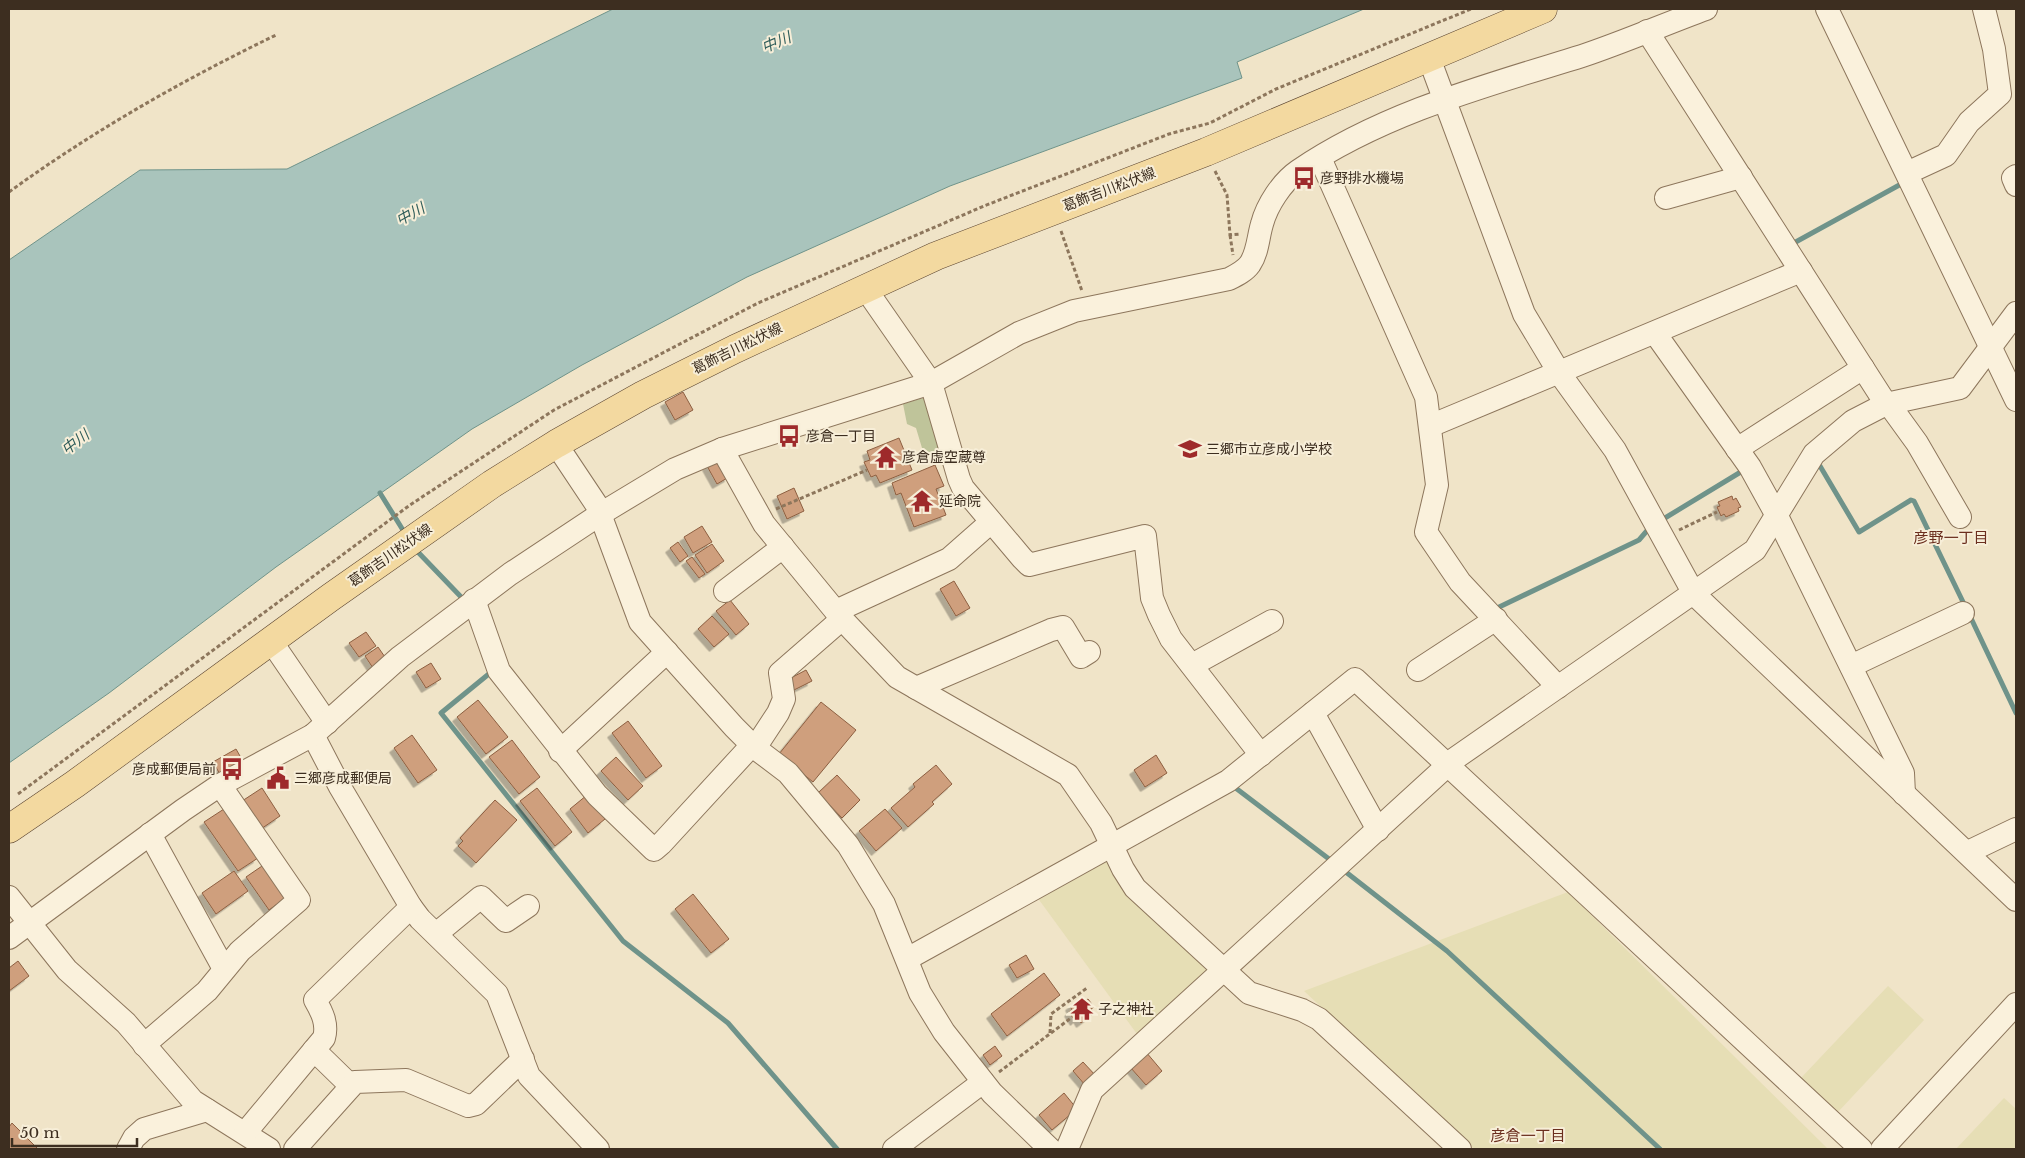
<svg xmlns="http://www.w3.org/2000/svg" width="2025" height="1158" font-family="'Libre Baskerville','Noto Sans JP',serif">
<defs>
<filter id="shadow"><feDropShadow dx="-4.5" dy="4.5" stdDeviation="0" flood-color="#0004"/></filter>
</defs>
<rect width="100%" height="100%" fill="#f0e4c8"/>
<g fill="#e6deb5">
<path d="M1108,855L1209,969L1137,1034L1037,897Z"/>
<path d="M1568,892L1828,1149H1474L1304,991Z"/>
<path d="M1888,986L1924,1020L1837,1113L1801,1078Z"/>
<path d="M2004,1098L2016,1109V1149H1956Z"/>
</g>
<path fill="#bfc49a" d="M926,397L944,452L925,458L916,428L907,424L903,404Z"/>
<path fill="#a9c4bc" stroke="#6f938a" d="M613,9H1364L1237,62L1242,78L950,186L747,277L582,365L472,429L276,567L109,693L9,763V260L140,170L287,169Z"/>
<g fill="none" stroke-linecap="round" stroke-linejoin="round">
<g stroke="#6f938a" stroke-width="5">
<path d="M1792,244L1903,183"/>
<path d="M1816,468L1818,465L1820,466L1859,532L1911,500L1914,501L1965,606"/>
<path d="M380,493L406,535"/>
<path d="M1660,521L1744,470"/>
<path d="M415,549L464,600"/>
<path d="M1495,609L1639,540L1651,526"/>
<path d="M1969,614L2016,713"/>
<path d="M489,669L490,673L441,713L623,941L728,1023L837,1149"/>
<path d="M1233,786L1333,862"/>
<path d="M1342,869L1447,951L1660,1149"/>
</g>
</g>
<g fill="#cf9f7d" stroke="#8d5f41" filter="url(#shadow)">
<path d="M683,392L693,410L675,420L665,402Z"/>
<path d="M899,438L912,470L880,483L876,475L871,477L864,462L870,460L867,451Z"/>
<path d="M719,460L729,477L717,484L707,466Z"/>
<path d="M935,465L944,486L936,489L946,515L914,527L901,493L896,495L892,483Z"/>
<path d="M794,488L804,511L787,519L777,496Z"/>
<path d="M1732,496L1733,500L1736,498L1741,507L1738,508L1739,511L1726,517L1724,514L1721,516L1717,507L1720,506L1718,502Z"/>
<path d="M702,526L712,542L693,553L684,537Z"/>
<path d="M678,542L688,556L680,562L670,548Z"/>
<path d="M712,544L724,561L707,573L695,555Z"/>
<path d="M692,557L705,574L699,578L686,561Z"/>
<path d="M954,581L970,608L956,616L940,589Z"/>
<path d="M730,600L749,624L736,635L716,611Z"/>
<path d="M712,616L729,634L714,647L698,629Z"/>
<path d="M366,632L376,646L359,657L349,643Z"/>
<path d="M378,647L387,660L373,668L365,656Z"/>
<path d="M431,663L441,679L426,688L416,672Z"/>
<path d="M806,670L812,681L794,690L789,679Z"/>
<path d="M478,700L508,737L486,754L457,717Z"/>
<path d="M821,702L856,730L813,782L779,754Z"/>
<path d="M628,721L662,766L646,778L612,733Z"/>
<path d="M412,735L437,770L418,783L394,748Z"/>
<path d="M512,740L540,777L519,794L489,757Z"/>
<path d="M236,749L244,763L221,776L213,762Z"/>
<path d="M1156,755L1167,773L1145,787L1134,770Z"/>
<path d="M616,757L643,786L628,800L601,771Z"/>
<path d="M936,765L952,784L932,802L934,804L908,827L891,808L915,787L913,784Z"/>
<path d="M837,775L860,800L842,818L818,793Z"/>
<path d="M262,788L280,816L258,831L239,803Z"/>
<path d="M537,788L572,832L555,846L520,801Z"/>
<path d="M587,795L605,819L588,833L570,809Z"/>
<path d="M495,800L517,820L476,863L458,846L463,841L460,838Z"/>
<path d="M224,809L258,858L238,871L204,822Z"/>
<path d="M885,809L902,828L876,851L859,831Z"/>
<path d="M265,864L288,896L269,910L246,877Z"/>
<path d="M234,871L248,891L216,914L202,893Z"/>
<path d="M693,894L729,939L711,953L675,909Z"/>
<path d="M1026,955L1034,969L1017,978L1009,965Z"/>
<path d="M18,961L29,976L9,991V968Z"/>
<path d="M1044,973L1060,995L1007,1036L991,1014Z"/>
<path d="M1083,997L1085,1001L1088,999L1094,1007L1091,1009L1094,1013L1081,1023L1078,1018L1075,1021L1069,1012L1072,1010L1070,1006Z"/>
<path d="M995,1046L1002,1056L990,1065L983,1055Z"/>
<path d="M1146,1052L1162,1071L1146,1085L1130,1067Z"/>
<path d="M1083,1062L1096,1076L1085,1085L1073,1071Z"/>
<path d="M1064,1093L1077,1109L1052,1130L1039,1115Z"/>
<path d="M12,1123L38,1149H9V1127Z"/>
</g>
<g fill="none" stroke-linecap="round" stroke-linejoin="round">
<defs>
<g id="minor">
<path d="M1827,9L2016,400"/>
<path d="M1647,31L1886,404"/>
<path d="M1429,58L1524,314L1560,374L1615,450L1694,594L2016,900"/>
<path d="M1320,158L1426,397L1437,485L1426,532L1460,582L1558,687"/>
<path d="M1907,173L1946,155L1969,122L2000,94L1994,49L1984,9"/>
<path d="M2016,176L2013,178L2016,185"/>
<path d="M1666,198L1741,177"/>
<path d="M865,288L931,383L959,479L963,488L1022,558L1029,565L1145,536L1152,598L1159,615L1171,639L1261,755"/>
<path d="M1655,333L1750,467L1776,514L1903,773L1904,794"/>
<path d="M1888,403L1917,443L1960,517"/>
<path d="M1430,426L1801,271"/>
<path d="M556,444L602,513"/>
<path d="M722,449L764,524L842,619L897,677L1068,775L1101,823L1123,869L1135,888L1249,993L1302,1010L1319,1019L1460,1149"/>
<path d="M1737,449L1863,368"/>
<path d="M600,514L640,622L734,727L755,748L788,773L848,845L884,904L920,993L944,1032L992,1093L1050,1149"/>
<path d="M725,591L783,547"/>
<path d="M474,600L499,671L597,795L654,850L661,844L752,745"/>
<path d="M836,611L949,559L991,522"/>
<path d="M271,641L327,723"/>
<path d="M1192,665L1272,621"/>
<path d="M1851,666L1963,613"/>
<path d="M1418,670L1496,619"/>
<path d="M916,688L1051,630L1063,627L1081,657L1089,652"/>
<path d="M1313,713L1378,830"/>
<path d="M313,735L340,787L411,907L420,919L497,994L529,1076L598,1149"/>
<path d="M755,748L778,713L784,699L780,673L842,619"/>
<path d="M560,751L667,652"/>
<path d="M1447,764L1755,550L1814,454L1853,421L1886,404L1960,388L2016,313"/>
<path d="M150,834L224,969"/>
<path d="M1968,852L2016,829"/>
<path d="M9,897L67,970L126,1023L193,1101L269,1149"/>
<path d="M436,934L481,897L506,921L528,906"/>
<path d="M9,938L183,810L220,785L313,735L400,657L510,574L602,513L675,469L722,449L931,383L1019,333L1074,311L1229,279C1237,275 1245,271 1250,264C1258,252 1258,237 1262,224C1267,205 1282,182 1298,171C1383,113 1485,86 1582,56C1624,42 1665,24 1706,9"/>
<path d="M907,959L1228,781L1355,679L1861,1149"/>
<path d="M144,1045L207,991L240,951L299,900L220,785"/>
<path d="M314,1050L351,1086"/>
<path d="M245,1133L324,1038C328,1024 322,1012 315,1000L411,907"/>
<path d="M128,1149L134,1138L144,1129L207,1110"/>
<path d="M295,1149L355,1082L406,1080L468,1106L476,1104L523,1059"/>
<path d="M894,1149L983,1082"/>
<path d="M1067,1149L1092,1090L1448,765"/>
<path d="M1882,1149L2016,1004"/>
</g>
<path id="major" d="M9,829L75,784L331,597L492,484L556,444L643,395L735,349L936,256L1206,152L1543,9"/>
</defs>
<use href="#minor" stroke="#8d765c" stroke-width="24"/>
<use href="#major" stroke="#5b4430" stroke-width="29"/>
<g stroke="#8d765c" stroke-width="3" stroke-dasharray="4 2.5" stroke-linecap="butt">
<path d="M1215,171L1227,195L1230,235L1241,234"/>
<path d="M9,192C93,131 183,80 276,35"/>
<path d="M1061,231L1082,291"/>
<path d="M1230,235L1233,255"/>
<path d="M776,509L867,470"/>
<path d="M1679,530L1717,512"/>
<path d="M18,794L410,505L554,410L758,303L984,206L1169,134L1210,123L1276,89L1471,9"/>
<path d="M1050,1033L1051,1014L1087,988"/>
<path d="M999,1072L1071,1018"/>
</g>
<use href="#minor" stroke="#faf1dc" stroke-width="22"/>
<use href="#major" stroke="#f3d9a0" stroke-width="28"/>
</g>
<defs>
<symbol id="bus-bare" viewBox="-9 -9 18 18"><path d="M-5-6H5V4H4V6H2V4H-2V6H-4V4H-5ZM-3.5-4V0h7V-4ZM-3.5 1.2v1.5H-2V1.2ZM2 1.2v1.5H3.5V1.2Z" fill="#9e2a2b" stroke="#f7eed8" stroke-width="2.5" paint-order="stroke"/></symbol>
<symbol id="school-bare" viewBox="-9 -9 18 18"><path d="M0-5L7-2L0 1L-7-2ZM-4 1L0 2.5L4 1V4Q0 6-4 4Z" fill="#9e2a2b" stroke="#f7eed8" stroke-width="2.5" paint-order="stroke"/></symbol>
<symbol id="temple-bare" viewBox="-9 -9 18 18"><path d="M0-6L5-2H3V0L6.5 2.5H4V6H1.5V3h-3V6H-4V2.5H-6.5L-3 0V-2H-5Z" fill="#9e2a2b" stroke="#f7eed8" stroke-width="2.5" paint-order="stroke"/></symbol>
<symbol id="civic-bare" viewBox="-9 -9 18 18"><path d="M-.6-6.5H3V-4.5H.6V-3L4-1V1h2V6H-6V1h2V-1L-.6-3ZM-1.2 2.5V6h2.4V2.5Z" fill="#9e2a2b" stroke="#f7eed8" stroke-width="2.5" paint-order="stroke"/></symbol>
</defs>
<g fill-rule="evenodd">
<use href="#bus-bare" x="1288" y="162" width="32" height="32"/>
<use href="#bus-bare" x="773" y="420" width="32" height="32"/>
<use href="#school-bare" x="1174" y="433" width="32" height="32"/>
<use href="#temple-bare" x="870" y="441" width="32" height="32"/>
<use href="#temple-bare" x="906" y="485" width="32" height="32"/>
<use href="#bus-bare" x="216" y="753" width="32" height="32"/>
<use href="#civic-bare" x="262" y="762" width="32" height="32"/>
<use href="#temple-bare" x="1066" y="993" width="32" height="32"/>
</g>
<g text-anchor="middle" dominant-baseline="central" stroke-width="4" stroke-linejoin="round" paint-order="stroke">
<g font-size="14" fill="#3d2e20" stroke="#f7eed8" text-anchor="start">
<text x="1320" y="178">彦野排水機場</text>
<text x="806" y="436">彦倉一丁目</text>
<text x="1206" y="449">三郷市立彦成小学校</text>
<text x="902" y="457">彦倉虚空蔵尊</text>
<text x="939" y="501">延命院</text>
<text x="216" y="769" text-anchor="end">彦成郵便局前</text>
<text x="294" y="778">三郷彦成郵便局</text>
<text x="1098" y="1009">子之神社</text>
</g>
<g font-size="14" fill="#3d2e20" stroke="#f7eed8">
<text transform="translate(1109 189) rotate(-21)">葛飾吉川松伏線</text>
<text transform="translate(737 348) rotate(-26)">葛飾吉川松伏線</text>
<text transform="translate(390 555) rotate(-35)">葛飾吉川松伏線</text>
</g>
<g font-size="15" font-style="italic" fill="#2f5d5a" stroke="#f7eed8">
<text transform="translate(776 42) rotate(-23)">中川</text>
<text transform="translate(410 214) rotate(-29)">中川</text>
<text transform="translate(75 442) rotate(-38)">中川</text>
</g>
<g font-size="15" fill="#6b2e1e" stroke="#f7eed8">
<text x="1951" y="537">彦野一丁目</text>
<text x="1528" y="1135">彦倉一丁目</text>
</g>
</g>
<rect width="2025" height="1158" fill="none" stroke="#3d2e20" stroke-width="20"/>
<path d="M12 1138v8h125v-8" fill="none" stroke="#3d2e20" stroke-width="2.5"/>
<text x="20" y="1138" font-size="15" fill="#3d2e20" stroke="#f7eed8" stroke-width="4" paint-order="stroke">50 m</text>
</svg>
